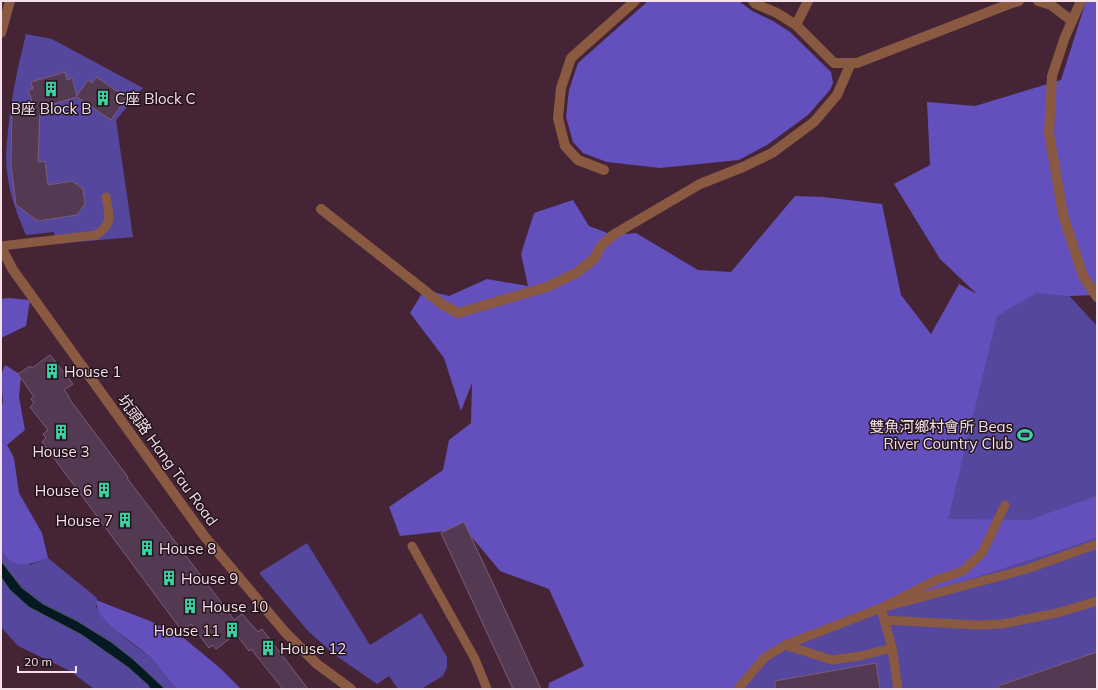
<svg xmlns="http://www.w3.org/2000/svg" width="1098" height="690" font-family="Mulish,'Noto Sans SC',sans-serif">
<rect width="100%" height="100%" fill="#452436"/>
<g fill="#56479e">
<path d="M26,34L52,39L143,88L116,120L133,237L56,244L54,232L26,235C17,214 9,194 7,171C5,157 7,144 8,131C11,98 18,66 26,34Z"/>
<path d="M1064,290L1097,326V689H658L991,297Z"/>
<path d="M307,543L370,645L421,613L447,657V667L443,676L421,689H398L389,676L377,684L335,655L308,631L259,573Z"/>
<path d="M1,545L30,565L48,558L97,598L96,607L122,636L150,657L178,689H164L134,660L111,642L77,621L43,604L22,588L1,561Z"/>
<path d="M1,577L10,590L29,607L82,635L129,668L148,685L150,689H94L70,671L18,646L1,627Z"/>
</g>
<g fill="#6450bc">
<path d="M648,1H739L752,11L773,21L790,32L831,72L833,83L830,90L808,115L767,145L739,160L660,168L607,162L583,153L573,142L566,117L569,90L578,63Z"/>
<path d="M1086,1H1097V297L1095,295L1070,296L1036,293L997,316L948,519L1029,520L1097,496V538L881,608L785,645L734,689H548L549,683L584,666L549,589L500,571L465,529L400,536L389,507L443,470L449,440L471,423L472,383L461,411L444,358L410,313L424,290L449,296L487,279L528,286L521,254L534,213L573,200L589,226L613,235L636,233L698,270L731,272L795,196L823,197L882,204L901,295L931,334L959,284L977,294L940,259L894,184L930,165L927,102L975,106L1061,80Z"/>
<path d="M9,298L30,300L26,326L1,338V299Z"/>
<path d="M5,365L21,375L19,397L25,430L7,445L14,458L19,493L42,533L48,558C29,565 12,571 1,548V404L3,403L1,375Z"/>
<path d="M96,600L150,621L185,639L220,668L241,689H177C168,679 160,668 151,658C136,643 96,623 96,600Z"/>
</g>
<path fill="#041921" stroke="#4d555d" d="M1,561L22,588L43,604L77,621L111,642L134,660L165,689H150L148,685L129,668L82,635L29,607L10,590L1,577Z"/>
<g fill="#543953" stroke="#7a5d79">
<path d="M65,72L67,80L72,78L77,96L88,80L92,83L96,77L126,97L121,104H122L111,120L77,97L40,108L38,162L45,161L48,185L72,181L83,189L85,204L77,215L38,221L16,205L11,165L12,110H20L21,105H33L28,90L33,89L31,82Z"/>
<path d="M50,355L73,384L64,390L69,396L68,397L128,477L127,478L230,614L234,620L242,614L258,632L262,629L308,689H283L251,649L249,651L236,634L216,649L213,645L209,648L191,624L182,631L42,442L46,438L43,434L48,430L30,407L34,403L31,399L34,397L18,374L30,366L32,368Z"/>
<path d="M464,522L495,588L541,689H513L441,533Z"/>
<path d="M1097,652V689H999L998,686Z"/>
<path d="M876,663L880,689H775V681Z"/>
</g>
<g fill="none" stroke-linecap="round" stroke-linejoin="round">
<g stroke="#895941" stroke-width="9">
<path d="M1,246L96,235C114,223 109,216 106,197"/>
<path d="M412,546L475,659L487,689"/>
<path d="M884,620L977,625L1002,624L1057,613L1097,601"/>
<path d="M785,645L832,660L860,656L892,648L881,608L936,580L963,571L982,553L1005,505"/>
<path d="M892,648L898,689"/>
<path d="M738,689L764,658L785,645L881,608L1027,569L1097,544"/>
</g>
<g stroke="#895941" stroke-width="10">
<path d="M753,1L756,4L777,13L796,25L834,63H857L1009,4L1019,1"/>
<path d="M1038,1L1051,5L1072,21"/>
<path d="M1081,1L1065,37L1052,76L1049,133L1063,215L1083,276L1097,297"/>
<path d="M796,25L808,1"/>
<path d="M1,33L10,1"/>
<path d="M604,170L578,160L565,146L558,118L561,88L571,58L635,1"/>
<path d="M321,209L443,305L458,313L547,287L576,273L594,259L601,246L613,235L700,184L743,167L772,153L814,122L837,95L851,63"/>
<path d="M1,247L13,270L26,288L205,537L285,632L317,664L351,689"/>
</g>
</g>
<defs>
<symbol id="building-bare" viewBox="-9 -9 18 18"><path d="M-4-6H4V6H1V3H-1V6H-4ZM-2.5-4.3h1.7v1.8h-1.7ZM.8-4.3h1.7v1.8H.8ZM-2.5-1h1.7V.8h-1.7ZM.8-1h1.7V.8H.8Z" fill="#3bd4a4" stroke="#22131b" stroke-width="2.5" paint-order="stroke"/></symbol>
<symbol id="stadium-bare" viewBox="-9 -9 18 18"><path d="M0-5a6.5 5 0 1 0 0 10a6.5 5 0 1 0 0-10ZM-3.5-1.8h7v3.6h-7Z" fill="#3bd4a4" stroke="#22131b" stroke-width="2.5" paint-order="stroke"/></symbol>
</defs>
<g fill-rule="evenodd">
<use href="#building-bare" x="40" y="78" width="22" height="22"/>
<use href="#building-bare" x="92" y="87" width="22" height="22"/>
<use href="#building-bare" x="41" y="360" width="22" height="22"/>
<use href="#building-bare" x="50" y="421" width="22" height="22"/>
<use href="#stadium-bare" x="1014" y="424" width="22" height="22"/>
<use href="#building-bare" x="93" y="479" width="22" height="22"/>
<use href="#building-bare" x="114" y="509" width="22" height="22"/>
<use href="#building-bare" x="136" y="537" width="22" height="22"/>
<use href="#building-bare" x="158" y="567" width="22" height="22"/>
<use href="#building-bare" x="179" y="595" width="22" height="22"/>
<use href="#building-bare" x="221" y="619" width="22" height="22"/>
<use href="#building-bare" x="257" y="637" width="22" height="22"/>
</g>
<g text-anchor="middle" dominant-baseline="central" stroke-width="3" stroke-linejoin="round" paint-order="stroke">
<g font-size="15" fill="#f6e0ea" stroke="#22131b" text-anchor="start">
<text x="115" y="98">C座 Block C</text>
<text x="51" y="108" text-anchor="middle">B座 Block B</text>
<text x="64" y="371">House 1</text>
<text x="1013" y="426" text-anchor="end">雙魚河鄉村會所 Beas<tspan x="1013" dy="17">River Country Club</tspan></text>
<text x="61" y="451" text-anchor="middle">House 3</text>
<text x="92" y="490" text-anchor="end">House 6</text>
<text x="113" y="520" text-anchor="end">House 7</text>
<text x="159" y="548">House 8</text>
<text x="181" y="578">House 9</text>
<text x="202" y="606">House 10</text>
<text x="220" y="630" text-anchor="end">House 11</text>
<text x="280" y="648">House 12</text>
</g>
<g font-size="15" fill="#f6e0ea" stroke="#22131b">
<text transform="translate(168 460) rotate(54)">坑頭路 Hang Tau Road</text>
</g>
</g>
<rect width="1098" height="690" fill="none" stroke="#f6e0ea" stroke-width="4"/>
<path d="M18 666v6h58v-6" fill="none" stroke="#f6e0ea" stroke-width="2"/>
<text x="24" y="666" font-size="12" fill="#f6e0ea" stroke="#22131b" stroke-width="3" paint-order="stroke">20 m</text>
</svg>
